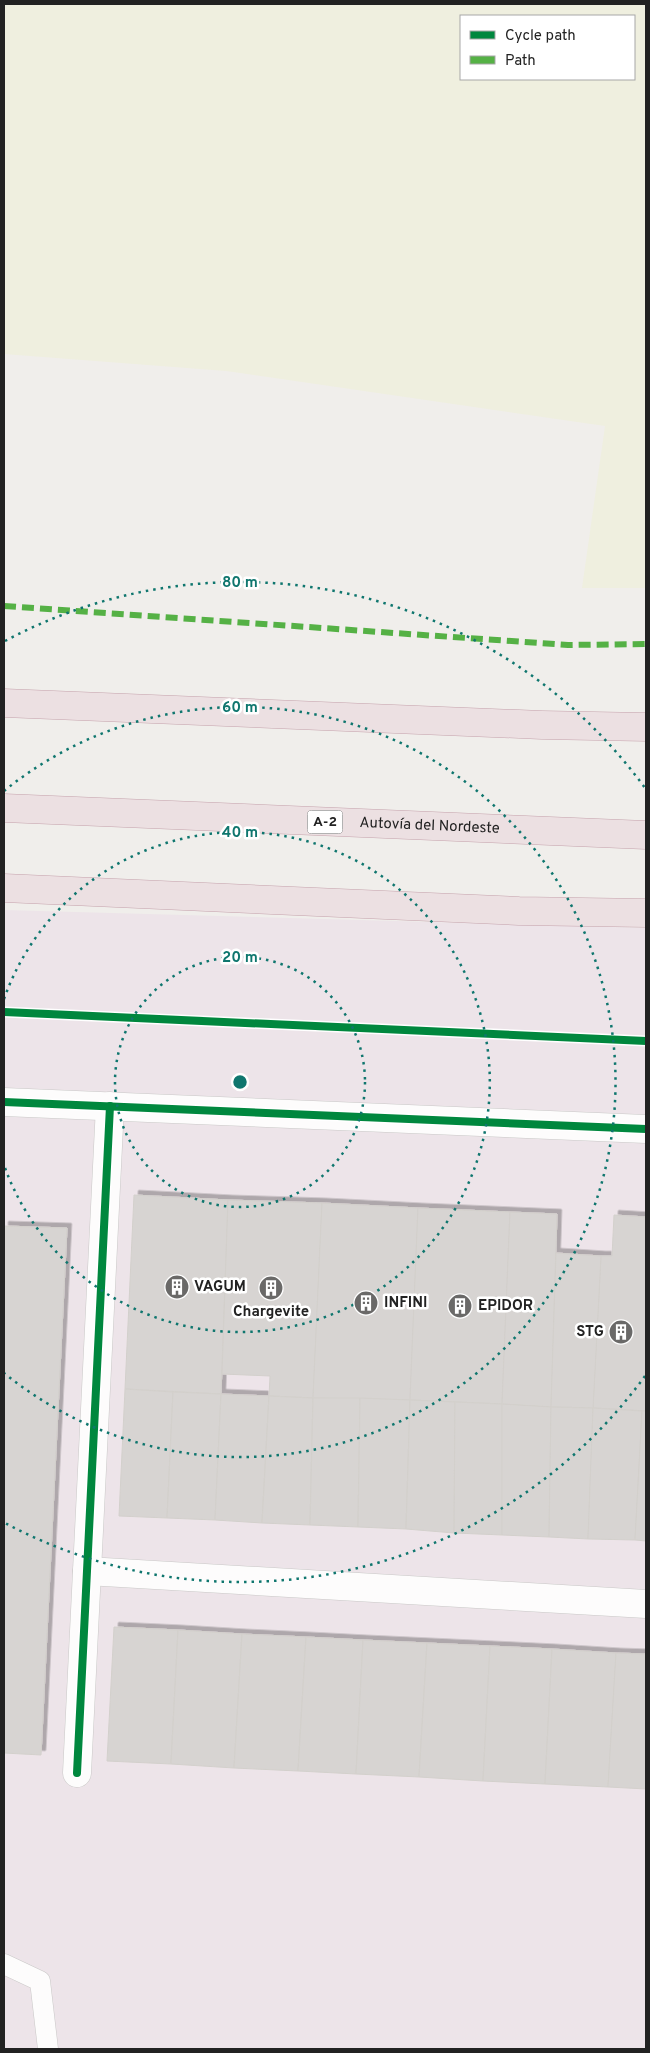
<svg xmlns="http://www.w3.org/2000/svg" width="650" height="2053" font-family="Overpass,sans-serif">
<defs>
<filter id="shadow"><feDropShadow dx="4.5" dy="-4.5" stdDeviation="0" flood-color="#0004"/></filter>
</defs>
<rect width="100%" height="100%" fill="#f0eeeb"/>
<path fill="#ede4e9" d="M4,910L646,928V2049H4Z"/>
<path fill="#efefdf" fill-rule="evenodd" d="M4,4H646V588H582L605,426L226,371L4,354ZM461,16H634V79H461Z"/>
<g fill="#d7d4d2" stroke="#d3d0cc" filter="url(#shadow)">
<path d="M134,1195L228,1200L221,1394L125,1389Z"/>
<path d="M228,1200L322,1203L313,1398L269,1396L270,1376L222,1374Z"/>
<path d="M322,1203L418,1208L410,1400L313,1398Z"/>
<path d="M418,1208L510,1212L502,1404L410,1400Z"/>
<path d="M510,1212L557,1214L551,1407L502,1404Z"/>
<path d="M614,1215L646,1217V1411L593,1408L601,1256H612Z"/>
<path d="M4,1226L67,1228L41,1755L4,1753Z"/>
<path d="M556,1253L601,1256L593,1408L551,1407Z"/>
<path d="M125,1389L173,1392L167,1518L119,1516Z"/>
<path d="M173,1392L221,1394L215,1520L167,1518Z"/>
<path d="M221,1394L269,1396L262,1523L215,1520Z"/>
<path d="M269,1396L313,1398L310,1525L262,1523Z"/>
<path d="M313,1398H360L358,1527L310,1525Z"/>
<path d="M360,1398L410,1400L406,1529L358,1527Z"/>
<path d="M410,1400L455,1402L454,1533L406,1529Z"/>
<path d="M455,1402L502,1404V1535L454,1533Z"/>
<path d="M502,1404L551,1407L549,1537L502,1535Z"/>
<path d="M551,1407L593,1408L588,1539L549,1537Z"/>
<path d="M593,1408L642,1411L635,1540L588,1539Z"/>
<path d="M642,1411H646V1541L635,1540Z"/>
<path d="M114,1627L178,1630L171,1764L107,1761Z"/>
<path d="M178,1630L242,1634L234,1768L171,1764Z"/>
<path d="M242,1634L306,1637L298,1771L234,1768Z"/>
<path d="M306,1637L363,1640L356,1774L298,1771Z"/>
<path d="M363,1640L427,1643L419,1777L356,1774Z"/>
<path d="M427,1643L490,1646L483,1781L419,1777Z"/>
<path d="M490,1646L552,1649L545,1784L483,1781Z"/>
<path d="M552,1649L616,1653L608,1787L545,1784Z"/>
<path d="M616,1653L646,1654V1789L608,1787Z"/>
</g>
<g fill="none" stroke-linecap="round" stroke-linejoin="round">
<defs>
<path id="service" d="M4,1964L40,1981L48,2049"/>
<g id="minor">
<path d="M4,1102L646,1129"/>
<path d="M87,1571L646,1604"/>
<path d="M77,1773L110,1106"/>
</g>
<g id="motorway">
<path d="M4,703L542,725L646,727"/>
<path id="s1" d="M4,808L646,835"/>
<path d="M4,888L519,911L646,913"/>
</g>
</defs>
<use href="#service" stroke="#c9c8c7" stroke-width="21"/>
<use href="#minor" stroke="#c9c8c7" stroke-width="29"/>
<use href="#motorway" stroke="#c5a2ac" stroke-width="29"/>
<use href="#service" stroke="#fdfcfc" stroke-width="20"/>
<use href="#minor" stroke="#fdfcfc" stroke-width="28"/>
<use href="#motorway" stroke="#ece0e2" stroke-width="28"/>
<path stroke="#55b145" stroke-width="6" stroke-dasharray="12 6" stroke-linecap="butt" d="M4,606L568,645L646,644"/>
<defs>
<g id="cycleway">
<path d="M4,1012L646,1041"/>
<path d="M4,1102L646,1129"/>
<path d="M77,1773L110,1106"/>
</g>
</defs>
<use href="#cycleway" stroke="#fff" stroke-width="11"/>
<use href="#cycleway" stroke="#00873e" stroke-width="8"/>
</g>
<g fill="none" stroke="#0f766e" stroke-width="2.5" stroke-dasharray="2.5 5">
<circle cx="240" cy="1082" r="125"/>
<path d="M4 999A250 250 0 1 1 4 1165"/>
<path d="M4 791A375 375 0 1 1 4 1373"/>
<path d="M645 1376A500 500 0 0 1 5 1523M5 641A500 500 0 0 1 645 788"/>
</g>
<defs>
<symbol id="building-disc" viewBox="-11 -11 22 22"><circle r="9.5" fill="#6a6968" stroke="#fff"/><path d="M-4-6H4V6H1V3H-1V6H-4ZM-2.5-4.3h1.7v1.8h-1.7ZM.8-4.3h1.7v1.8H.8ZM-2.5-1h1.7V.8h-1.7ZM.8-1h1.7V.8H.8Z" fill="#fff"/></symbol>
</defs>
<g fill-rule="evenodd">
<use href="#building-disc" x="163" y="1273" width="28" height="28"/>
<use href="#building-disc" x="257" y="1274" width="28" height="28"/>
<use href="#building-disc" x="352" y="1289" width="28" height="28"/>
<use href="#building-disc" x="446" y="1292" width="28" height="28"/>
<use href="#building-disc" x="607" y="1318" width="28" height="28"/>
</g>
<g text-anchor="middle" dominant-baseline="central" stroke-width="5" stroke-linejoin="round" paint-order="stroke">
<rect fill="#fff" stroke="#646464" stroke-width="1" x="307.5" y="810.5" width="35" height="23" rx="4"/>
<g font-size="14" font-weight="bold" fill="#222">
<text x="325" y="822">A-2</text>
</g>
<g font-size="15" fill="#222" stroke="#fff">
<text stroke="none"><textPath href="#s1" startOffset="426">Autovía del Nordeste</textPath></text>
</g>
<g font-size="15" font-weight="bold" fill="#222" stroke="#fff" text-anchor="start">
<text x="194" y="1287">VAGUM</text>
<text x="384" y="1303">INFINI</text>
<text x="478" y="1306">EPIDOR</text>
<text x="271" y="1312" text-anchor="middle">Chargevite</text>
<text x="604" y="1332" text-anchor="end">STG</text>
</g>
</g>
<circle cx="240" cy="1082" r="8" fill="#0f766e" stroke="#fff" stroke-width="2.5"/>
<g font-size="15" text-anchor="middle" font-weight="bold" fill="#0f766e" stroke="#fff" stroke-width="5" stroke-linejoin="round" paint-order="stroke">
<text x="240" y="587">80 m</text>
<text x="240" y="712">60 m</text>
<text x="240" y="837">40 m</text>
<text x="240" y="962">20 m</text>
</g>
<rect width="650" height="2053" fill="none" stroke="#222222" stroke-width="10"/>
<rect x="460" y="15" width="175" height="65" fill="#ffffff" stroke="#a7a7a7"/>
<rect x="470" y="31" width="25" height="8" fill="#00873e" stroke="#a7a7a7"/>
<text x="505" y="40" font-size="15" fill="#222222">Cycle path</text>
<rect x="470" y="56" width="25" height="8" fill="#55b145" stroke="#a7a7a7"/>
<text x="505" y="65" font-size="15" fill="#222222">Path</text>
</svg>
